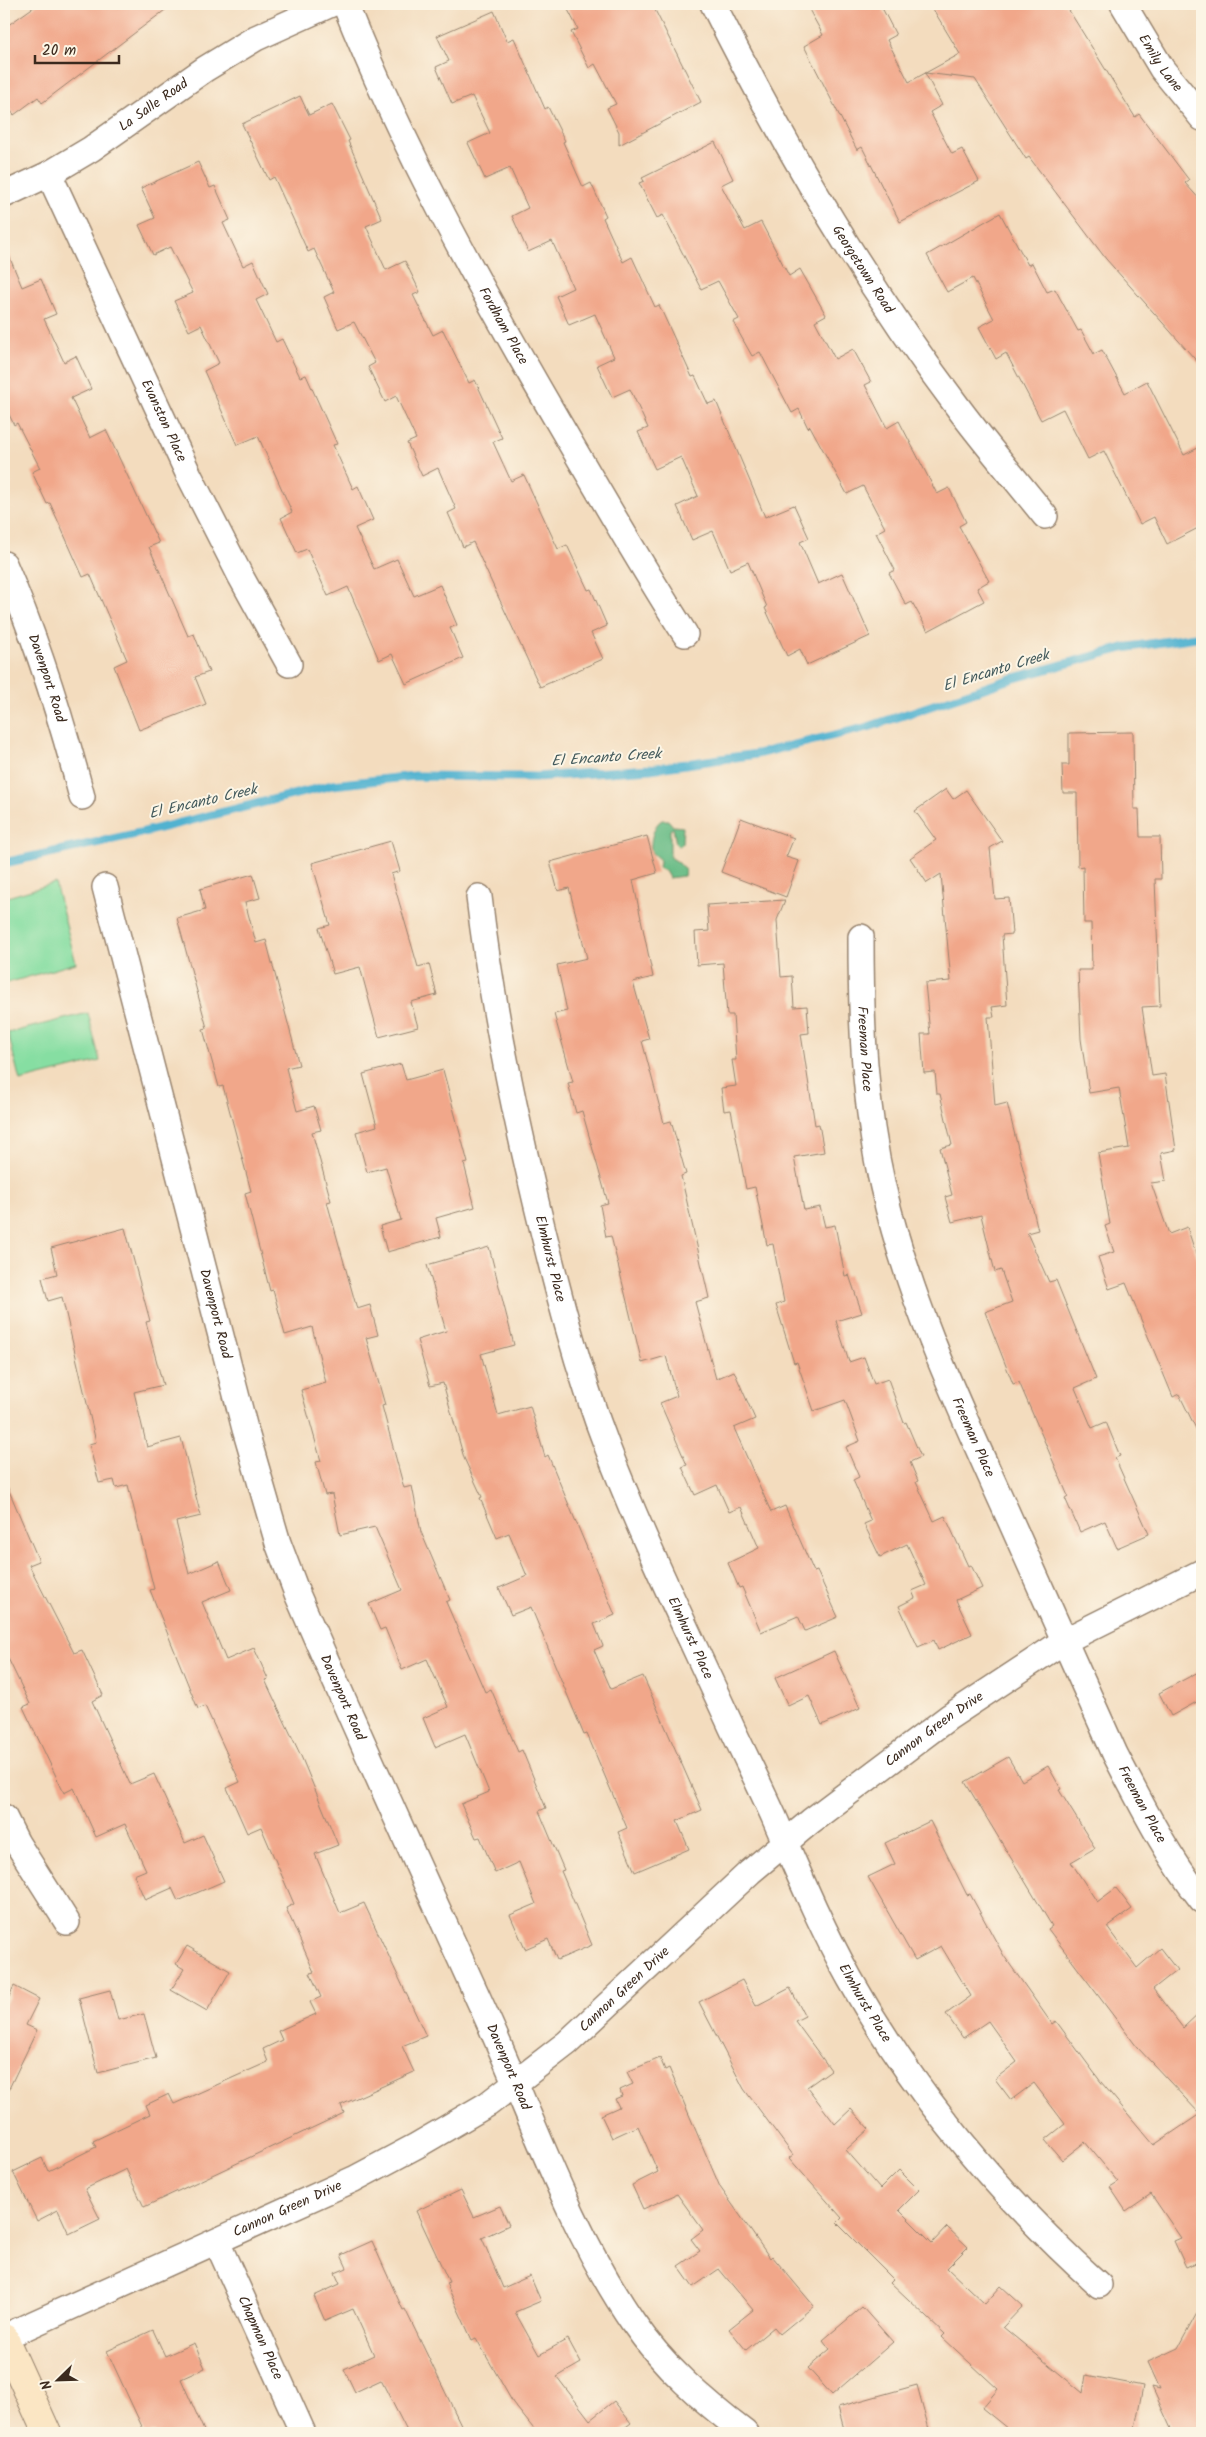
<svg xmlns="http://www.w3.org/2000/svg" width="1206" height="2437" font-family="Kalam,sans-serif">
<rect width="100%" height="100%" fill="#fcf5e5"/>
<filter id="ink" filterUnits="userSpaceOnUse"><feTurbulence type="fractalNoise" baseFrequency=".02" numOctaves="2"/><feDisplacementMap in="SourceGraphic" scale="10" xChannelSelector="R" yChannelSelector="G"/><feConvolveMatrix kernelMatrix="1 2 1 2 8 2 1 2 1" color-interpolation-filters="sRGB"/></filter>
<filter id="wash" filterUnits="userSpaceOnUse"><feTurbulence type="fractalNoise" baseFrequency=".0096" numOctaves="4" result="noise"/><feDisplacementMap in="SourceGraphic" scale="20" xChannelSelector="R" yChannelSelector="G"/><feGaussianBlur stdDeviation="1.12" result="paint"/><feColorMatrix in="noise" values="0 0 0 0 0 0 0 0 0 0 0 0 0 0 0 0 0 1.4 0 .05"/><feComposite in="paint" operator="in"/></filter>
<g filter="url(#wash)">
<rect width="100%" height="100%" fill="#f3dcbe"/>
<g fill="#86dea2" stroke="#608460">
<path d="M55,883L76,963L4,984V898Z"/>
<path d="M88,1013L100,1061L20,1081L8,1033Z"/>
</g>
<path fill="#6cbd88" stroke="#547453" d="M662,820H668L673,826L683,827L682,844L679,846L676,844L673,828L670,830V857L678,862L685,870L684,876L669,878L665,871L659,868L660,860L651,852C650,841 653,825 662,820Z"/>
<g fill="none" stroke-linecap="round" stroke-linejoin="round">
<path stroke="#51b2d0" stroke-width="9" d="M4,863L140,833L332,785L415,776L536,777L650,769L757,754L868,727L1011,679L1123,648L1202,636"/>
</g>
<g id="blocks">
<g fill="#f1a78a">
<path d="M38,4H173L42,103L38,97L14,115L4,102V28Z"/>
<path d="M565,4H652L701,102L619,145V132L607,108L616,104L595,64L589,68L571,32L578,29Z"/>
<path d="M806,4H880L896,35L887,40L909,82L960,54L930,4H1065L1135,117L1139,114L1189,180L1185,183L1202,202V367L1106,259L1029,157L1026,159L975,79L925,73L942,105L930,112L952,154L962,149L979,181L900,222L862,147L857,150L804,46L823,35Z"/>
<path d="M494,11L507,41L514,38L545,109L548,107L565,141L563,142L583,187L591,183L606,216L603,218L623,262L632,257L655,307L659,305L692,377L695,376L708,404L716,401L765,517L794,505L809,538L800,542L818,584L842,573L870,636L807,665L800,649L787,656L765,608L767,607L748,562L730,570L713,531L692,540L677,506L698,496L681,457L655,469L638,432L648,428L630,389L612,397L597,365L614,357L595,314L569,325L556,296L573,288L552,241L528,252L512,216L528,208L510,168L485,179L468,143L490,133L472,96L452,104L436,67L449,61L437,36Z"/>
<path d="M300,96L309,115L332,104L350,140L348,141L382,219L366,226L386,270L405,261L420,292L413,295L433,335L443,330L469,383L475,380L502,438L493,442L511,481L524,475L558,549L567,545L588,590L591,589L607,626L591,633L603,659L540,687L473,542L463,547L448,513L456,509L438,468L422,476L407,443L416,439L396,396L385,402L368,367L375,363L354,322L338,329L324,297L334,292L314,249L308,252L274,177L269,180L242,124Z"/>
<path d="M715,142L733,179L721,185L745,230L761,222L789,276L800,269L826,315L815,321L835,359L853,349L871,382L865,385L887,428L899,421L937,494L949,488L966,522L959,526L989,581L977,588L984,601L928,631L912,602L906,605L889,573L895,570L876,533L885,528L863,486L847,494L810,426L808,428L799,409L792,413L760,352L752,356L733,322L739,319L718,281L701,289L663,215L657,218L639,183L644,181L642,178Z"/>
<path d="M198,162L210,188L215,186L230,220L223,223L243,266L253,261L268,294L256,300L276,342L282,339L300,377L306,375L337,444L333,445L353,489L358,486L373,520L355,528L374,569L397,559L414,596L440,585L457,625L450,628L463,658L406,684L392,654L379,660L348,587L328,596L307,549L297,553L281,518L292,512L258,436L237,445L204,371L219,363L201,325L189,331L174,301L193,293L170,247L153,255L139,225L155,218L141,188Z"/>
<path d="M1000,213L1028,265L1032,263L1047,292L1055,289L1078,331L1081,330L1094,354L1102,350L1125,393L1147,381L1184,455L1202,446V526L1167,544L1154,517L1140,524L1104,451L1088,459L1063,409L1041,420L1006,353L996,359L979,327L994,319L973,278L947,292L927,255Z"/>
<path d="M4,244L22,287L41,279L56,314L44,319L64,362L76,356L91,389L71,398L90,438L106,430L159,543L149,547L188,636L194,634L209,672L195,677L206,704L139,730L114,666L127,660L90,574L83,577L50,503L47,504L32,472L40,468L17,423L14,425L4,404Z"/>
<path d="M1133,732L1134,809H1139L1140,837H1160L1161,879H1155L1160,1006L1142,1007L1152,1076L1165,1074L1176,1150L1161,1153L1166,1181L1151,1183L1169,1234L1187,1227L1202,1272V1441L1179,1394L1173,1397L1126,1283L1109,1289L1098,1257L1114,1252L1105,1226L1110,1224L1098,1153L1129,1148L1119,1088L1089,1093L1081,1039L1078,970H1092L1091,923H1084L1083,866L1078,867L1077,793H1063L1062,765H1069V733Z"/>
<path d="M946,789L953,799L966,790L1002,841L990,848L995,899L1009,898L1012,934L1002,935L1007,1005L992,1007L994,1017H988L995,1106L1007,1103L1038,1230L1027,1233L1049,1282L1056,1280L1096,1379L1075,1388L1092,1428L1106,1422L1120,1456L1115,1458L1149,1534L1117,1548L1105,1521L1080,1532L1065,1498L1068,1496L1019,1382L1013,1384L985,1312L1012,1302L1001,1270L995,1272L981,1215L952,1222L945,1197L952,1195L940,1148L952,1145L940,1094H937L935,1072L924,1073L921,1034H930L925,983L951,981L941,874L927,883L910,858L936,840L915,811Z"/>
<path d="M741,818L794,838L786,857L799,861L786,897L721,872Z"/>
<path d="M647,836L657,873L633,880L653,977L633,982L649,1039L642,1041L664,1123L671,1121L686,1174L681,1176L709,1298L695,1302L716,1379L734,1371L755,1419L734,1428L771,1512L785,1506L814,1572L817,1571L838,1617L805,1631L798,1616L761,1632L742,1587L739,1588L728,1563L759,1548L741,1507L729,1512L717,1485L695,1495L682,1467L687,1465L660,1403L677,1396L666,1356L642,1363L611,1236L606,1237L600,1205L608,1203L582,1111L576,1113L568,1083L573,1082L554,1014L567,1011L557,965L587,958L569,888L558,891L550,862Z"/>
<path d="M391,841L400,871L391,874L418,967L429,964L437,995L411,1002L418,1027L379,1037L360,967L333,974L319,928L330,925L312,863Z"/>
<path d="M253,874L260,898L245,902L256,943L266,940L299,1065L286,1068L297,1111L314,1106L321,1130L312,1132L331,1201L327,1202L357,1309L370,1305L378,1335L366,1338L385,1405L382,1406L404,1488L412,1486L421,1532L450,1600L446,1602L485,1692L491,1689L518,1752L522,1750L546,1808L539,1811L564,1870L561,1871L592,1945L557,1960L548,1939L525,1949L510,1915L536,1904L519,1862L495,1873L480,1837L476,1838L461,1804L489,1792L465,1734L435,1747L423,1718L448,1707L427,1659L402,1670L385,1628L380,1630L369,1604L402,1590L375,1527L340,1535L332,1494L325,1495L316,1462L321,1461L301,1390L326,1383L312,1327L285,1335L273,1290L270,1291L245,1193L251,1191L223,1086L219,1087L203,1029L207,1028L177,918L205,910L200,889Z"/>
<path d="M785,900L777,920L781,977L792,976L794,1007L807,1006L809,1033L801,1034L815,1125L819,1124L824,1152L794,1157L804,1210L820,1207L825,1227L835,1225L845,1276L849,1275L862,1313L836,1321L849,1362L864,1357L874,1384L888,1379L904,1423L906,1422L921,1457L910,1462L918,1481L916,1482L934,1521L945,1516L968,1566L971,1565L982,1588L956,1600L972,1634L938,1650L934,1640L918,1647L899,1606L915,1598L912,1591L926,1585L907,1544L880,1557L864,1524L871,1521L853,1480L859,1477L846,1447L860,1441L845,1400L814,1411L797,1362L794,1363L776,1305L784,1302L773,1244L767,1245L755,1187L746,1189L731,1110L724,1111L721,1088L736,1086L732,1060H736L733,1015H727L723,963L697,965L695,932L709,931L707,905Z"/>
<path d="M401,1064L406,1080L443,1070L468,1163L464,1164L475,1207L436,1218L441,1237L387,1252L380,1226L401,1220L386,1167L367,1172L356,1132L377,1126L363,1074Z"/>
<path d="M125,1228L150,1321L146,1322L163,1385L134,1392L147,1447L181,1438L201,1516L176,1522L189,1574L219,1561L231,1590L202,1602L226,1660L254,1648L268,1679L265,1680L301,1756L338,1845L315,1854L340,1913L364,1903L426,2036L402,2046L414,2072L341,2105L344,2113L144,2207L126,2169L85,2189L100,2219L69,2234L58,2210L37,2221L13,2172L42,2158L48,2171L96,2147L93,2141L150,2114L146,2105L169,2094L174,2104L268,2062L263,2049L282,2040L278,2031L316,2014L310,2002L321,1997L310,1973L314,1972L286,1908L294,1904L261,1827L247,1833L227,1788L240,1782L205,1706L198,1709L150,1590L154,1589L128,1485L116,1488L114,1480L99,1483L89,1444L96,1442L62,1297L48,1301L42,1278L57,1274L51,1248Z"/>
<path d="M489,1247L514,1345L481,1354L498,1415L530,1406L545,1457L548,1455L615,1615L594,1624L603,1646L594,1650L611,1689L643,1676L702,1810L677,1821L689,1849L635,1872L618,1832L627,1828L587,1734L584,1735L531,1607L511,1615L499,1588L527,1576L509,1533L497,1538L480,1498L482,1497L464,1458L443,1383L430,1386L417,1340L446,1331L427,1265Z"/>
<path d="M4,1479L39,1561L29,1565L74,1653L82,1650L103,1695L92,1701L130,1784L154,1774L185,1843L203,1835L224,1881L178,1901L172,1888L145,1900L134,1875L146,1870L125,1824L96,1837L74,1788L64,1793L23,1707L30,1704L4,1650Z"/>
<path d="M834,1651L860,1708L822,1725L809,1696L788,1706L775,1678Z"/>
<path d="M1202,1670V1699L1171,1716L1159,1693Z"/>
<path d="M1008,1757L1022,1781L1048,1766L1061,1789L1059,1790L1095,1848L1071,1862L1097,1902L1116,1888L1132,1909L1107,1927L1137,1968L1160,1948L1177,1970L1153,1989L1183,2028L1202,2010V2268L1198,2262L1186,2267L1174,2241L1181,2238L1151,2194L1126,2211L1110,2187L1118,2182L1085,2142L1062,2160L1045,2140L1065,2124L1034,2083L1011,2100L995,2079L1017,2062L988,2021L963,2038L946,2014L971,1996L941,1946L915,1960L868,1877L895,1864L885,1843L930,1821L967,1895L970,1894L1004,1956L1052,2024L1056,2021L1101,2082L1154,2145L1200,2114L1137,2047L1048,1929L1052,1926L965,1782Z"/>
<path d="M187,1946L230,1971L207,2011L171,1990L184,1969L176,1964Z"/>
<path d="M742,1980L756,2006L790,1988L805,2016L795,2021L831,2070L807,2087L835,2124L851,2109L869,2129L846,2150L880,2189L899,2170L919,2190L899,2210L932,2243L947,2227L968,2247L947,2268L985,2304L1001,2286L1023,2306L1003,2327L1083,2393L1086,2375L1143,2386L1134,2433H1013L982,2408L998,2389L942,2337L945,2334L890,2282L893,2279L837,2223L842,2218L789,2158L793,2155L744,2089L699,2002Z"/>
<path d="M14,1986L39,1999L26,2025L37,2030L4,2099V2007Z"/>
<path d="M110,1990L118,2020L144,2014L156,2058L98,2073L79,1998Z"/>
<path d="M660,2058L665,2070L669,2068L720,2187L770,2258L772,2256L814,2306L780,2334L774,2327L746,2350L729,2329L753,2310L719,2269L693,2287L678,2266L700,2251L691,2239L703,2230L677,2194L643,2209L632,2185L658,2172L638,2126L612,2138L601,2115L619,2107L615,2099L622,2096L620,2090L633,2084L627,2072Z"/>
<path d="M461,2190L474,2217L500,2206L509,2225L482,2238L503,2288L530,2276L541,2301L515,2312L539,2355L568,2339L581,2363L557,2377L590,2420L614,2401L631,2423L618,2433H537L513,2403L476,2338L472,2340L446,2283L449,2282L416,2211Z"/>
<path d="M372,2241L403,2310L405,2309L465,2433H408L381,2380L355,2392L344,2369L374,2355L353,2309L325,2321L314,2296L340,2284L335,2273L347,2268L341,2255Z"/>
<path d="M1202,2304V2427L1188,2433H1173L1152,2387L1160,2389L1148,2362L1178,2348Z"/>
<path d="M862,2307L893,2342L832,2395L808,2368L830,2349L823,2340Z"/>
<path d="M153,2330L165,2356L194,2343L205,2368L181,2379L205,2433H145L107,2351Z"/>
<path d="M917,2385L930,2433H845L838,2407Z"/>
</g>
</g>
</g>
<g filter="url(#ink)">
<use href="#blocks" fill-opacity="0" stroke="#97836e" stroke-width="1"/>
<g fill="none" stroke-linecap="round" stroke-linejoin="round">
<defs>
<g id="street">
<path id="s1" d="M345,4C403,149 479,286 557,420C599,492 640,564 685,634"/>
<path id="s2" d="M713,4C784,146 864,283 960,410C987,446 1017,481 1045,516"/>
<path id="s3" d="M1123,4L1162,69L1202,118"/>
<path id="s4" d="M49,174L188,473L241,577L289,664"/>
<path id="s5" d="M4,195L49,174L91,149L205,69L256,38L331,4"/>
<path id="s6" d="M4,564C37,640 61,717 82,797"/>
<path id="s7" d="M105,887L245,1429L278,1543L298,1596C358,1735 421,1872 483,2009C531,2113 568,2227 633,2322C663,2366 703,2401 745,2433"/>
<path id="s8" d="M479,897C491,1000 512,1101 536,1202C556,1285 577,1369 608,1449C644,1543 689,1634 731,1726C745,1756 760,1786 774,1817C798,1872 821,1927 850,1979C915,2095 1001,2197 1099,2285"/>
<path id="s9" d="M861,937C861,1021 864,1105 883,1187C909,1299 956,1400 1003,1504C1041,1587 1077,1671 1115,1754C1141,1804 1167,1856 1202,1900"/>
<path d="M4,1817L17,1843L67,1922"/>
<path id="s10" d="M217,2242L303,2433"/>
<path id="s11" d="M4,2337L354,2179L416,2146L488,2104L567,2043L750,1872L811,1821L949,1717L1064,1641L1202,1572"/>
</g>
<path id="secondary" d="M4,2338L47,2433"/>
</defs>
<use href="#street" stroke="#97836e" stroke-width="28"/>
<use href="#secondary" stroke="#97836e" stroke-width="30"/>
<use href="#street" stroke="#fff" stroke-width="25"/>
<use href="#secondary" stroke="#fbe6c4" stroke-width="28"/>
</g>
</g>
<g text-anchor="middle" dominant-baseline="central" stroke-width="4" stroke-linejoin="round" paint-order="stroke">
<g font-size="14" fill="#3b2a1e" stroke="#fcf5e5">
<text stroke="none"><textPath href="#s3" startOffset="70">Emily Lane</textPath></text>
<text stroke="none"><textPath href="#s5" startOffset="175">La Salle Road</textPath></text>
<text stroke="none"><textPath href="#s2" startOffset="305">Georgetown Road</textPath></text>
<text stroke="none"><textPath href="#s1" startOffset="359">Fordham Place</textPath></text>
<text stroke="none"><textPath href="#s4" startOffset="272">Evanston Place</textPath></text>
<text stroke="none"><textPath href="#s6" startOffset="122">Davenport Road</textPath></text>
<text stroke="none"><textPath href="#s9" startOffset="112">Freeman Place</textPath></text>
<text stroke="none"><textPath href="#s8" startOffset="369">Elmhurst Place</textPath></text>
<text stroke="none"><textPath href="#s7" startOffset="441">Davenport Road</textPath></text>
<text stroke="none"><textPath href="#s9" startOffset="518">Freeman Place</textPath></text>
<text stroke="none"><textPath href="#s8" startOffset="774">Elmhurst Place</textPath></text>
<text stroke="none"><textPath href="#s7" startOffset="846">Davenport Road</textPath></text>
<text stroke="none"><textPath href="#s11" startOffset="1121">Cannon Green Drive</textPath></text>
<text stroke="none"><textPath href="#s9" startOffset="922">Freeman Place</textPath></text>
<text stroke="none"><textPath href="#s11" startOffset="716">Cannon Green Drive</textPath></text>
<text stroke="none"><textPath href="#s8" startOffset="1179">Elmhurst Place</textPath></text>
<text stroke="none"><textPath href="#s7" startOffset="1251">Davenport Road</textPath></text>
<text stroke="none"><textPath href="#s11" startOffset="311">Cannon Green Drive</textPath></text>
<text stroke="none"><textPath href="#s10" startOffset="105">Chapman Place</textPath></text>
</g>
<g font-size="15" font-style="italic" fill="#435a5c" stroke="#fcf5e5">
<text transform="translate(996 671) rotate(-17)">El Encanto Creek</text>
<text transform="translate(606 758) rotate(-4)">El Encanto Creek</text>
<text transform="translate(203 802) rotate(-13)">El Encanto Creek</text>
</g>
</g>
<rect width="1206" height="2437" fill="none" stroke="#fcf5e5" stroke-width="20"/>
<g transform="translate(58 2380) rotate(247)" stroke="#fcf5e5" stroke-width="4" paint-order="stroke">
<path d="M0-4L9 19L0 12L-9 19Z" fill="#3b2a1e"/>
<text y="-8" font-size="14" font-weight="bold" text-anchor="middle" fill="#3b2a1e">N</text>
</g>
<path d="M35 55v8h84v-8" fill="none" stroke="#3b2a1e" stroke-width="2.5"/>
<text x="42" y="55" font-size="15" fill="#3b2a1e" stroke="#fcf5e5" stroke-width="4" paint-order="stroke">20 m</text>
</svg>
